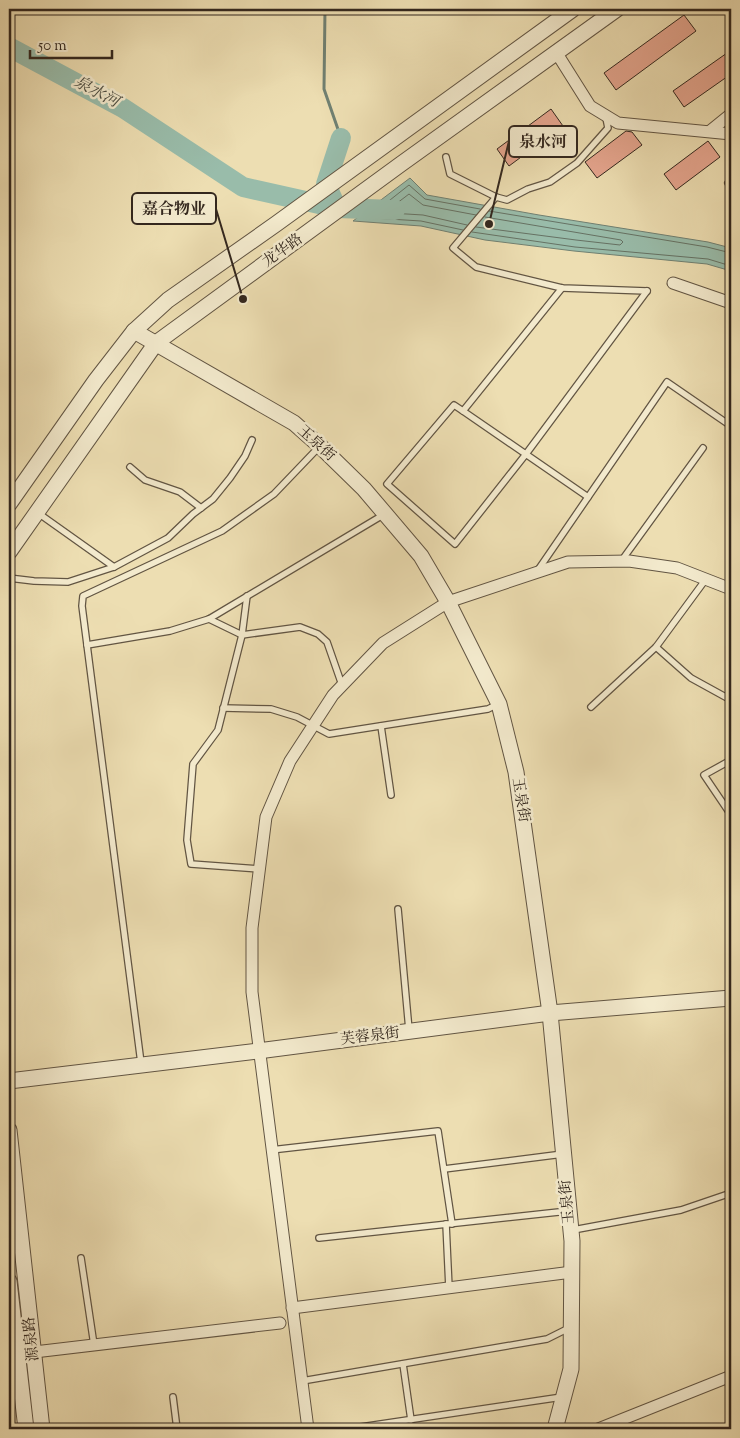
<svg xmlns="http://www.w3.org/2000/svg" width="740" height="1438" font-family="'Sorts Mill Goudy','Noto Serif SC',serif">
<rect width="100%" height="100%" fill="#eddeb2"/>
<filter id="stains"><feTurbulence type="fractalNoise" baseFrequency=".004" numOctaves="4"/><feColorMatrix values="0 0 0 0 .2 0 0 0 0 .09 0 0 0 0 .02 0 0 0 .5 -.17"/></filter>
<radialGradient id="worn" r=".72"><stop offset=".6" stop-color="#630" stop-opacity="0"/><stop offset="1" stop-color="#630" stop-opacity=".3"/></radialGradient>
<path fill="#99bcaa" stroke="#708072" d="M410,178L427,195L539,215L708,242L731,248V271L707,264L574,251L485,240L421,226L353,221Z"/>
<g fill="none" stroke-linecap="round" stroke-linejoin="round">
<g stroke="#667264" stroke-width="1">
<path d="M489,211L707,247L731,253"/>
<path d="M467,225L423,215L390,213L388,210L409,194L423,205L476,215"/>
<path d="M476,227L576,240L620,245L623,242L621,240L485,217"/>
<path d="M463,230L421,221L373,218L371,215L409,185L425,199L480,209"/>
<path d="M472,232L575,247L708,259L731,266"/>
</g>
<path stroke="#708072" stroke-width="3" d="M325,9L324,89L341,138"/>
<g stroke="#99bcaa" stroke-width="20">
<path d="M9,47L123,108L243,187L337,208L395,210"/>
<path d="M334,202L326,184L341,138"/>
</g>
</g>
<g fill="#e5a58e" stroke="#33271e">
<path d="M684,15L696,31L616,90L604,73Z"/>
<path d="M727,53L731,59V74L684,107L673,91Z"/>
<path d="M551,109L563,126L509,166L497,149Z"/>
<path d="M626,131L632,132L642,145L597,178L585,162Z"/>
<path d="M708,141L720,157L676,190L664,174Z"/>
</g>
<g fill="none" stroke-linecap="round" stroke-linejoin="round">
<defs>
<g id="service">
<path d="M446,157L450,174L496,197L507,200L528,189L550,182L577,163L608,128L606,118"/>
<path d="M728,183L731,181"/>
<path d="M496,197L453,248L476,267L562,288L647,291"/>
<path d="M463,411L562,288"/>
<path d="M130,467L145,480L180,492L201,508"/>
<path d="M588,497L463,411L454,405L387,484L455,544L526,454L647,291"/>
<path d="M38,513L114,567"/>
<path d="M622,560L703,448"/>
<path d="M538,570L667,382L731,426"/>
<path d="M9,578L34,581L68,582L114,567L168,538L193,514L213,499L230,478L245,456L252,440"/>
<path d="M247,596L242,635L218,730L193,764L187,840L191,864L259,869"/>
<path d="M209,619L242,635L300,627L318,634L327,642L342,685"/>
<path d="M87,645L170,631L209,619L383,515"/>
<path d="M656,647L691,678L731,700"/>
<path d="M591,707L656,647L706,579"/>
<path d="M223,708L271,709L297,717L329,734L488,709L498,704"/>
<path d="M381,726L391,795"/>
<path d="M731,760L704,775L731,815"/>
<path d="M398,909L409,1030"/>
<path d="M141,1063L82,606L83,596L222,531L274,494L319,447"/>
<path d="M271,1150L438,1131L452,1224"/>
<path d="M444,1169L563,1154"/>
<path d="M446,1224L449,1288"/>
<path d="M573,1230L681,1210L731,1193"/>
<path d="M319,1238L568,1211"/>
<path d="M81,1258L94,1345"/>
<path d="M403,1364L411,1420"/>
<path d="M302,1381L547,1339L571,1327"/>
<path d="M173,1397L177,1429"/>
<path d="M347,1429L562,1397"/>
</g>
<g id="minor">
<path d="M556,52L590,106L618,123L731,134"/>
<path d="M710,131L731,114"/>
<path d="M673,283L731,303"/>
<path d="M292,1308L572,1272"/>
<path d="M9,1355L280,1323"/>
<path d="M308,1429L252,992V928L266,817L290,761L333,695L383,643L448,602L568,562L629,561L677,568L731,589"/>
<path d="M598,1429L731,1376"/>
</g>
<g id="tertiary">
<path d="M134,331L294,423L320,446L364,489L421,556L448,602L499,704L516,772L550,1013L572,1241L571,1369L555,1429"/>
<path d="M9,504L96,380L134,331L168,300L276,224L573,9"/>
<path d="M9,552L156,343L401,164L617,9"/>
<path d="M9,1081L258,1051L550,1013L731,998"/>
<path d="M9,1130L42,1429"/>
<path d="M9,1281L26,1429"/>
</g>
</defs>
<use href="#service" stroke="#625543" stroke-width="8"/>
<use href="#minor" stroke="#625543" stroke-width="13"/>
<use href="#tertiary" stroke="#625543" stroke-width="17"/>
<use href="#service" stroke="#f3eacd" stroke-width="5.5"/>
<use href="#minor" stroke="#f3eacd" stroke-width="11"/>
<use href="#tertiary" stroke="#f3eacd" stroke-width="15"/>
</g>
<g text-anchor="middle" dominant-baseline="central" stroke-width="5" stroke-linejoin="round" paint-order="stroke">
<g font-size="15" fill="#33271e" stroke="#f3eacd">
<text transform="translate(283 251) rotate(-36)">龙华路</text>
<text transform="translate(316 444) rotate(42)">玉泉街</text>
<text transform="translate(520 800) rotate(81)">玉泉街</text>
<text transform="translate(370 1037) rotate(-7)">芙蓉泉街</text>
<text transform="translate(568 1202) rotate(-95)">玉泉街</text>
<text transform="translate(32 1339) rotate(-96)">源泉路</text>
</g>
<g font-size="16" font-style="italic" fill="#4c4c41" stroke="#f3eacd">
<text transform="translate(96 93) rotate(28)">泉水河</text>
</g>
</g>
<path fill="none" stroke="#33271e" stroke-width="2" d="M489 224L509 141M243 299L216 209"/>
<g fill="#33271e" stroke="#f3eacd" stroke-width="2">
<circle cx="489" cy="224" r="5"/>
<circle cx="243" cy="299" r="5"/>
</g>
<g fill="#f3eacd" stroke="#33271e" stroke-width="2">
<rect x="509" y="126" width="68" height="31" rx="5"/>
<rect x="132" y="193" width="84" height="31" rx="5"/>
</g>
<g font-size="16" text-anchor="middle" font-weight="bold" fill="#33271e">
<text x="543" y="147">泉水河</text>
<text x="174" y="214">嘉合物业</text>
</g>
<rect width="740" height="1438" fill="none" stroke="#eddeb2" stroke-width="30"/>
<rect x="10" y="10" width="720" height="1418" fill="none" stroke="#33271e" stroke-width="2.5"/>
<rect x="15" y="15" width="710" height="1408" fill="none" stroke="#33271e"/>
<path d="M30 50v8h82v-8" fill="none" stroke="#33271e" stroke-width="2.5"/>
<text x="38" y="50" font-size="15" fill="#33271e" stroke="#f3eacd" stroke-width="4" paint-order="stroke">50 m</text>
<rect width="100%" height="100%" filter="url(#stains)"/>
<rect width="100%" height="100%" fill="url(#worn)"/>
</svg>
